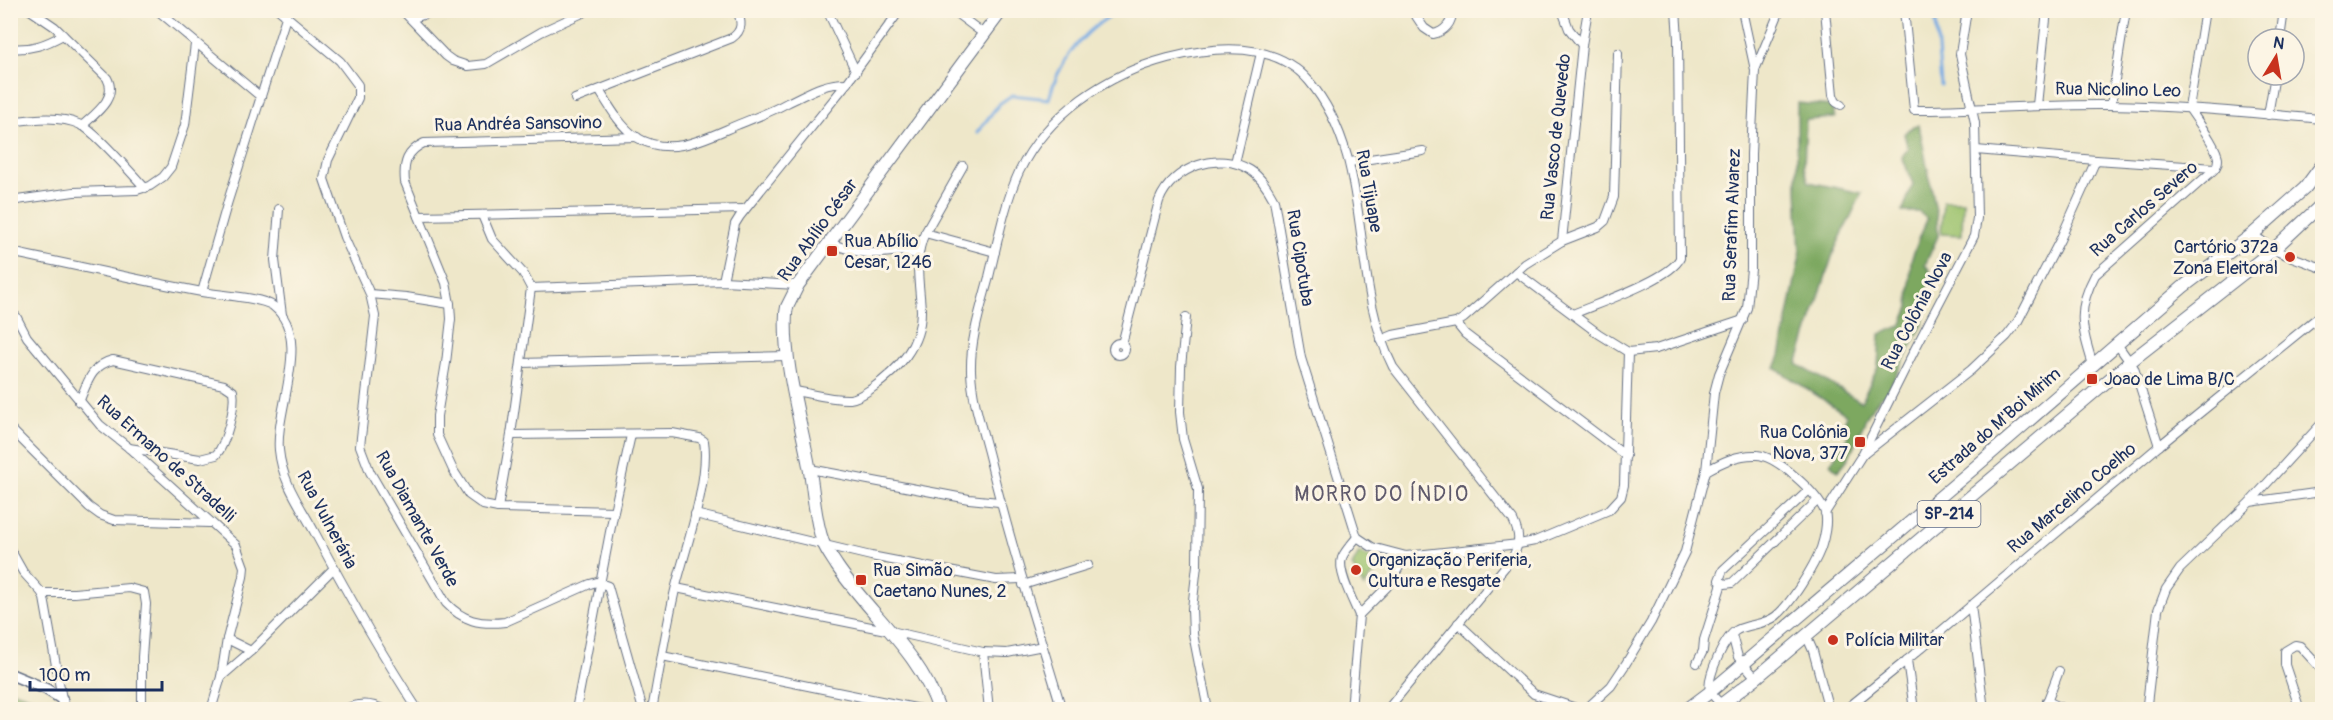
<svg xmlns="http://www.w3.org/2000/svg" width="2333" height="720" font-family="Pangolin,sans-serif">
<rect width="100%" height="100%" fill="#fcf5e5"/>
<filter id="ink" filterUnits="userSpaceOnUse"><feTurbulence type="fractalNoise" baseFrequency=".0167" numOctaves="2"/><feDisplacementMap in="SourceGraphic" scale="12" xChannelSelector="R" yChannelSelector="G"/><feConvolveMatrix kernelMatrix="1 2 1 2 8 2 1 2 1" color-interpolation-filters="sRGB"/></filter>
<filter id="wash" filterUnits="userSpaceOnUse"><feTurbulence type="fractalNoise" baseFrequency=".008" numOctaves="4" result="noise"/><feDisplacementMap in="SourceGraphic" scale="24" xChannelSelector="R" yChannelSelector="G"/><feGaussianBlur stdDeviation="1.35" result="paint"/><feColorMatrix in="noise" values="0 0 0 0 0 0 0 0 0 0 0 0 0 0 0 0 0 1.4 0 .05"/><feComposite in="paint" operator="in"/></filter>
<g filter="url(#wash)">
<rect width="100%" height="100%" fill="#eee7c9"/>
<g fill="#9cc26d" stroke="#5c7866" stroke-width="1.5">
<path d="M1943,201H1963L1962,235L1941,234Z"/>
<path d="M1359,553L1382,562L1364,587L1352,566Z"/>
<path d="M11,690L31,697L46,709H11Z"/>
</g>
<path fill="#7da860" stroke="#4c6c5f" stroke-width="1.5" d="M1797,103L1832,106L1835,118L1806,120L1804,167L1809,182L1862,193L1834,251L1797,364L1861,402L1878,367L1880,334L1901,326L1909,307L1911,260L1927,219L1919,212H1902L1913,184L1902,157L1908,148L1904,134L1909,129L1919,125L1937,216L1938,236L1925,265L1930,270L1923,324L1887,393C1866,406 1861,435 1850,455C1847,461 1842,466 1838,471L1830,464L1848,436L1844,423L1847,415L1775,368L1780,356L1800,255L1797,188Z"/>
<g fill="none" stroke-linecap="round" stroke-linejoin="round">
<g stroke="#76aae3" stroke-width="3">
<path d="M1935,10L1941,85"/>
<path d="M977,133L999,104L1012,95L1049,99C1058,63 1080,35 1111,15L1113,10"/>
</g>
</g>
</g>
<g filter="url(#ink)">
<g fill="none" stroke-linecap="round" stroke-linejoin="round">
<defs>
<g id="minor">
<path d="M30,10L55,27L107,78C118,98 96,113 82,126"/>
<path d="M157,10L261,97"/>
<path d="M279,10L340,61L358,85V98L328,160L324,179L344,237L370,294L375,316L360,446L370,472L446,603C463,621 480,625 505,622L590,584L597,582L608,586L643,710"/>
<path d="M402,10L446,56L453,61L468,66L486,64L541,32L589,10"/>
<path d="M827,10L856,72"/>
<path d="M952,10L984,34"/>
<path d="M1412,10L1424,28L1433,34C1444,32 1453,23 1452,10"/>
<path d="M1562,10L1569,29L1582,45"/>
<path d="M1825,10L1833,95L1836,102L1841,105"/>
<path d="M1904,10L1914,110C1979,110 2044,104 2109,105C2180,106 2251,113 2322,119"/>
<path d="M411,19L437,10"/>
<path d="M2280,39L2284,10"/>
<path d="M10,48C31,50 45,45 63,35"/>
<path d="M1755,70L1780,10"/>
<path d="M599,90C609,106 620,126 636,137C670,158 704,139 737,125C754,118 771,112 787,103C809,93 822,83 847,83"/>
<path d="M575,99L732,38C743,30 742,22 737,10"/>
<path d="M2037,105L2047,10"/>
<path d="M2111,105L2126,10"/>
<path d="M2268,115L2275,75"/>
<path d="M10,122C33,119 59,115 81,125C97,133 131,173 145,188"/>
<path d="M2096,160L2215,168"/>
<path d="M1350,162L1423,151"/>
<path d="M1235,163L1261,53"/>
<path d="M10,201L74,192L137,190L150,186L163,177L171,167L185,125L195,44"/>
<path d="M279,209L275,260L282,315"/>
<path d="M482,215L492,239L523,273L531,288L511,435L498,508"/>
<path d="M419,216L745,209"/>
<path d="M925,233L963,166"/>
<path d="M2253,234L2273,250L2322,268"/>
<path d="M1562,241L1598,227L1605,221L1614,197L1618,53"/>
<path d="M830,243C843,248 857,253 871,253C891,254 898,248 918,255"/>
<path d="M10,252C74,265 138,280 202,292C218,295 262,297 273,306C313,337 275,408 279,450C282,482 300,505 315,533C347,593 380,652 418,710"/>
<path d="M1516,272L1599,334L1628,352L1656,349L1743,320"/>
<path d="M723,281L735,224L740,216L847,83L900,10"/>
<path d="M531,288L723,281L798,285"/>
<path d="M202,292L228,201L286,17"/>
<path d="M370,294L406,297L450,304"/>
<path d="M1573,314C1596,304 1671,279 1680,258L1678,39L1676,10"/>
<path d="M16,316L27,337L100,425L128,447L236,545L244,567L243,577L227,639L221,677"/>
<path d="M1186,317L1181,367L1180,412L1183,439L1198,489L1197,565L1192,609L1193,634L1208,710"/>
<path d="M1456,323L1465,334L1626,456"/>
<path d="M1381,340L1393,335L1456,323L1464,318L1525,264L1562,241L1582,45L1588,10"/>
<circle cx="1119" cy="349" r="6"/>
<path d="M1122,344L1159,201C1172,167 1219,150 1250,170C1261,177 1268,189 1274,200L1301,358L1357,537L1372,547L1406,556L1519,544L1535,541L1609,510L1621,497L1624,485L1628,352"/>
<path d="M2117,344L2134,368L2159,446"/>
<path d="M521,363L787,356"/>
<path d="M2093,365C2082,329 2076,310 2095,275L2208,175C2213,171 2218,167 2218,159C2218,148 2196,119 2189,108L2205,10"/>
<path d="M795,391C813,394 833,400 850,399C858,398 865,393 871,389C898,370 921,346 921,311C920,284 913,259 925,233L995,252"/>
<path d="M79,402C87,384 91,365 113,360L224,385L233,391C236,406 226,444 216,455L200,459L129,448"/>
<path d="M10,428L89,507L100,515L114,520L209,523"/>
<path d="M511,435L672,433L699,438L704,441C710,479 686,547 676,586C666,627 660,668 652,710"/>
<path d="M1865,453L1971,370L2007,336L2017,323L2060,240L2096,160L1976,150"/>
<path d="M810,469L969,499L999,502"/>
<path d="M1706,471C1722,462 1738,454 1757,455C1777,456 1817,493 1825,512C1828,522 1824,539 1821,548C1814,566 1791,604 1776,616C1765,625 1749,624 1737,630C1726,635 1706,677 1710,690C1711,695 1717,700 1721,704"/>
<path d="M1808,491L1723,570L1719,580L1725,584L1732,583L1817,501"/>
<path d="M2250,502L2322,423"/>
<path d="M614,511L498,508L483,505L469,495L453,470L437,435V416L446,363L451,319L450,304L446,283L405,182C403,163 407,151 424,143L637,137"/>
<path d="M1825,513L1862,455L1915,349L1974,236L1977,218L1975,123L1960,54L1967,10"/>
<path d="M695,514L871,556L996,580L1021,579"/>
<path d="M1357,537C1352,544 1345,550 1342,558C1337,571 1353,601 1359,615"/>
<path d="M10,549L23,572L42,593L44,598L62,699"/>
<path d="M1023,585L1088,565"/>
<path d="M676,588L891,631L983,652L1007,653L1043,646"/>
<path d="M42,593H74L129,588L144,592L146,604L142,657V710"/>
<path d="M1971,605L1984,710"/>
<path d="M1458,623L1534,694L1582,710"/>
<path d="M1732,635L1738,657L1756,678"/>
<path d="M1806,635L1813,651L1829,710"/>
<path d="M227,639L251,651"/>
<path d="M983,652L989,710"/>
<path d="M662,656L925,710"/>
<path d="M1907,660L1914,710"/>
<path d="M1697,663L1703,651L1704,640L1722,583"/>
<path d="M2047,701L2067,710"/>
<path d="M211,710L221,677L251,651L334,568"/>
<path d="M344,710C358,702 371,703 385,710"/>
<path d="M576,710L614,511L631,435"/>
<path d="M1062,710C1037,626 1010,544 990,460C983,431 972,402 971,371C970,340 981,307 989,277C997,244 1005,202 1019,172C1047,114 1107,74 1168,58C1215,46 1274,40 1309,81C1377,162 1347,276 1393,367L1513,520C1520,535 1520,542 1513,557L1387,710"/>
<path d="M1351,710L1359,615L1387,587L1406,556"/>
<path d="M1585,710L1611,686L1625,665L1651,622L1685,552L1706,471L1714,393L1719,374L1747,308L1751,269V154L1755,70L1742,10"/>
<path d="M1845,710L1907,660L2159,446L2322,314"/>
<path d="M2044,710L2059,671"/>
<path d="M2148,710L2147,704L2158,610L2166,589L2180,569L2250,502L2322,492"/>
<path d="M2300,710L2285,665V651L2295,645L2300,646L2322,670"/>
</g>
<path id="tertiary" d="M10,674L46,689L62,699L64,710"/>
<path id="secondary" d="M939,710C920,652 870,615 837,566C832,558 826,550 823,542C814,518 814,491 809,466C800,417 783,363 786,313L787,307L798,285L1002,10"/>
<g id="primary">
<path d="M1686,710L1710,692L1973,469L2183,287L2253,234L2305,188L2322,165"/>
<path d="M1714,710L1756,678L2131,361L2273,250L2322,204"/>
</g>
</defs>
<use href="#minor" stroke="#656f83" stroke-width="10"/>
<use href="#tertiary" stroke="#656f83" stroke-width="13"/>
<use href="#secondary" stroke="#656f83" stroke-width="14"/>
<use href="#primary" stroke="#656f83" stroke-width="14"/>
<use href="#minor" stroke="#fff" stroke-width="8"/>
<use href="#tertiary" stroke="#fff" stroke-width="10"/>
<use href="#secondary" stroke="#fff" stroke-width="12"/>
<use href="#primary" stroke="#fff" stroke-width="12"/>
</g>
</g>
<g fill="#c8321e" stroke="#fcf5e5" stroke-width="2">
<rect x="826" y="245" width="12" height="12" rx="3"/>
<circle cx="2290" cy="257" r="6"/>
<rect x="2086" y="373" width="12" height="12" rx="3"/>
<rect x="1854" y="436" width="12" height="12" rx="3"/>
<circle cx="1356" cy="570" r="6"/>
<rect x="855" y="574" width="12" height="12" rx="3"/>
<circle cx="1833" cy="640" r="6"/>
</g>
<g text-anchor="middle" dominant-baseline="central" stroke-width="6" stroke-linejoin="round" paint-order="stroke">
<rect fill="#fcf5e5" stroke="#5e6a86" stroke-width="1.5" x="1917.5" y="501" width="63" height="26" rx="4.5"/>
<g font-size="16" font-weight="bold" fill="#1b2f5e">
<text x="1949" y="514">SP-214</text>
</g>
<g font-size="18" fill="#1b2f5e" stroke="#fcf5e5">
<text transform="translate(2118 90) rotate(1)">Rua Nicolino Leo</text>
<text transform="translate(518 124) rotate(-1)">Rua Andréa Sansovino</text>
<text transform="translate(1556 137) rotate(-84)">Rua Vasco de Quevedo</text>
<text transform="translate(1369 191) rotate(80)">Rua Tijuape</text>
<text transform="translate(2144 209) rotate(-41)">Rua Carlos Severo</text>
<text transform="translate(1732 225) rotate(-88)">Rua Serafim Alvarez</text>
<text transform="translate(818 230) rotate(-54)">Rua Abílio César</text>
<text transform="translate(1300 258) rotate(81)">Rua Cipotuba</text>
<text transform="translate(1917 311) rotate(-62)">Rua Colônia Nova</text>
<text transform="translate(1995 426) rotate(-41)">Estrada do M'Boi Mirim</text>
<text transform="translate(166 459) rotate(42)">Rua Ermano de Stradelli</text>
<text transform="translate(2072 498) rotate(-40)">Rua Marcelino Coelho</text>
<text transform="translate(417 519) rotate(61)">Rua Diamante Verde</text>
<text transform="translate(327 520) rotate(62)">Rua Vulnerária</text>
</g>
<g font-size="18" fill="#1b2f5e" stroke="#fcf5e5" text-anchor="start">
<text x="844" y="241">Rua Abílio<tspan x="844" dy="21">Cesar, 1246</tspan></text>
<text x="2278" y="247" text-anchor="end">Cartório 372ª<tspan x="2278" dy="21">Zona Eleitoral</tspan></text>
<text x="2104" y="379">Joao de Lima B/C</text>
<text x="1848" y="432" text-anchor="end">Rua Colônia<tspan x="1848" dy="21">Nova, 377</tspan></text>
<text x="1368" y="560">Organização Periferia,<tspan x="1368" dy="21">Cultura e Resgate</tspan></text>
<text x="873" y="570">Rua Simão<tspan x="873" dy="21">Caetano Nunes, 2</tspan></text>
<text x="1845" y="640">Polícia Militar</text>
</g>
<g font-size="21" letter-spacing="1.5" fill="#5f5a6c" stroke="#fcf5e5">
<text x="1382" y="494">MORRO DO ÍNDIO</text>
</g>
</g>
<rect width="2333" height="720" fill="none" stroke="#fcf5e5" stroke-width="36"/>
<g transform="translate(2276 57) rotate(11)"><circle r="28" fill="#fcf5e5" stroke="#a2a6af" stroke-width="1.5"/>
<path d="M0-4.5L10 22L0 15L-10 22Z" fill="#c8321e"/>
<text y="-9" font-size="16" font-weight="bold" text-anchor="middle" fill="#1b2f5e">N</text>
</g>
<path d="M30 681v9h132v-9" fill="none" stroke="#1b2f5e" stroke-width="3"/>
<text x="39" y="681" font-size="18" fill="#1b2f5e" stroke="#fcf5e5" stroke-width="4.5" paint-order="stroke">100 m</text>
</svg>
